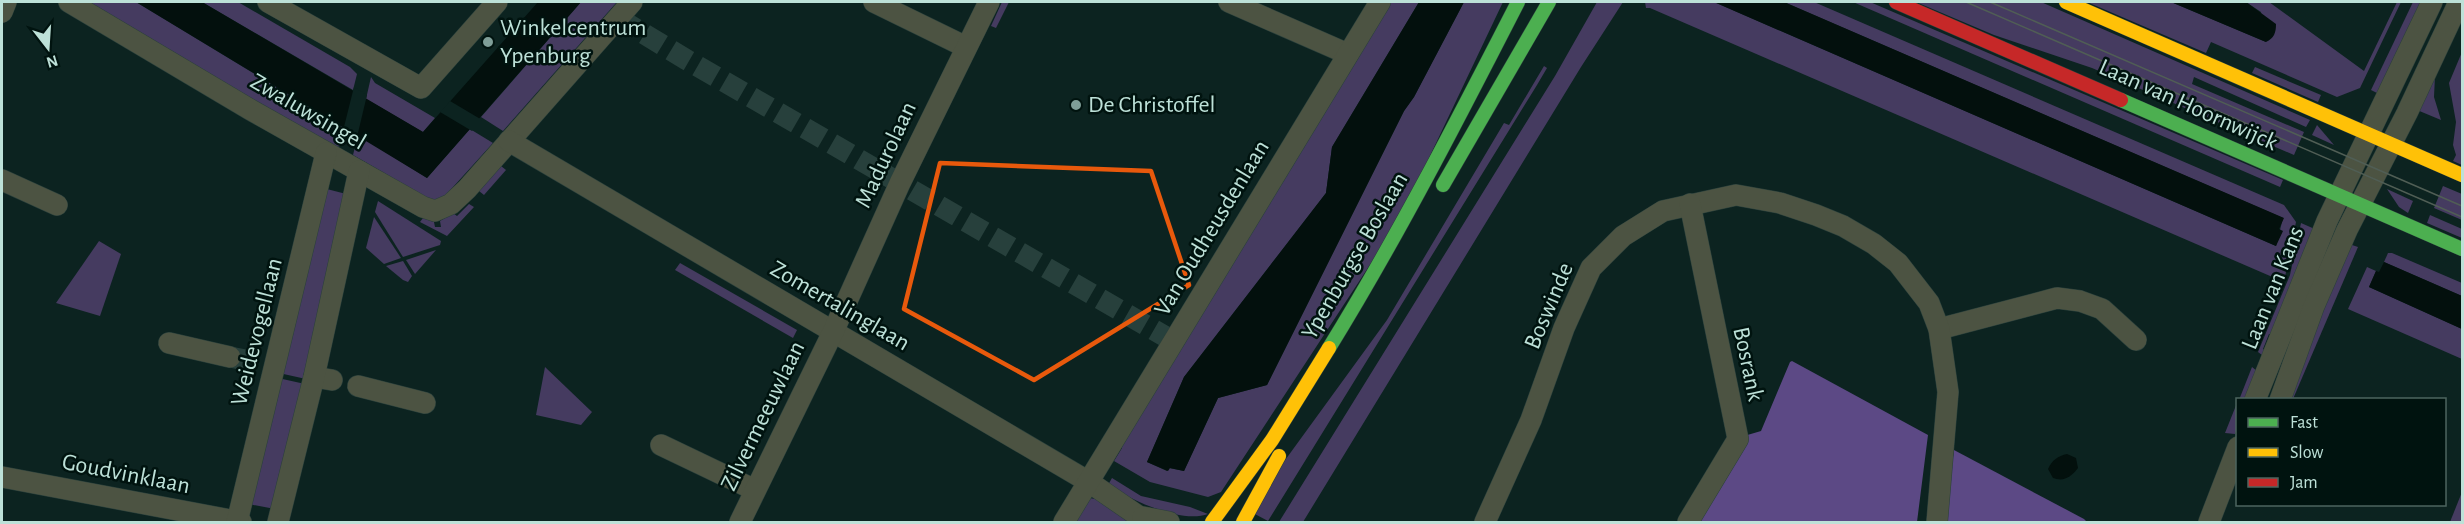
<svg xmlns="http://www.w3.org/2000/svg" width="2464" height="524" font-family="'Alegreya Sans',sans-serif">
<rect width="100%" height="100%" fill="#0c2320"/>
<g fill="#453b60">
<path d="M87,2H136L344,128L340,146L334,148Z"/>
<path d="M202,2H238L350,67L357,74L353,90Z"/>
<path d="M581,2H617L503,131L481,117Z"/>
<path d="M1002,2H1009L996,28L991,26Z"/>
<path d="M1388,2H1419L1332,147L1326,193L1184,377L1147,462L1167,471L1169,468L1184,471L1218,398L1267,385L1404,111L1414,97L1464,2H1503L1400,219L1221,492L1208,497L1150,482L1114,461L1122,448L1117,445Z"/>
<path d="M1597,2H1623L1581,67L1303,522H1279L1555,76Z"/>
<path d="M1645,2H1714L2276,246L2283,218L1784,2H1814L2284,205L2296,222L2284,282L1650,8H1646Z"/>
<path d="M1853,2H1870L2283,180L2280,187Z"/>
<path d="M1916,2H2041L2310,120L2306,127L2194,77L2192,84L2304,132L2294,155L2092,68L1994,35Z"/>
<path d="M2087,2H2171L2266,42L2261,12L2246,2H2269L2364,71L2397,2H2401L2360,88L2337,97L2211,42L2206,53Z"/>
<path d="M2413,2H2423L2379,94L2371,90Z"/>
<path d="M2462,52V165L2453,161L2456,155L2453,145L2456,122L2449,83Z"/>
<path d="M1544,66L1547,68L1537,85L1268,521L1253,513L1283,463L1387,320L1504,123L1509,125Z"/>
<path d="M2255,67L2321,95L2318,102L2252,73Z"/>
<path d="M2435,76L2434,97L2441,120L2417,110Z"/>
<path d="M371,77L375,83L435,118L423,132L366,99Z"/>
<path d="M2317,125L2334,145L2312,135Z"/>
<path d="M470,129L493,143L444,197L434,202L353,155L358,135L427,178Z"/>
<path d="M501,166L506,170L484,195L479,191Z"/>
<path d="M2443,186L2462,194V220L2434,208Z"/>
<path d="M323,188L350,195L306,379L279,373Z"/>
<path d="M2387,189L2413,201L2408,213L2399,207Z"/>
<path d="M378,201L441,241L440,245L403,257L375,212Z"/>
<path d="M469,204L474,207L447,236L420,222L423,218L434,222L435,227H441L440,221L453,213L457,216Z"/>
<path d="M2430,215L2462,229V238L2427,223Z"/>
<path d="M374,217L401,258L384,264L366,248Z"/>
<path d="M2301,223L2317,230L2275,336L2269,334L2263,349L2268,352L2262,355L2258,352L2290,275Z"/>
<path d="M99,241L121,254L100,316L56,303Z"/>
<path d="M2349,244L2358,247L2293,399L2284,400Z"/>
<path d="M436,250L415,274L406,260Z"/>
<path d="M2388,253H2392L2462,283V296L2384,262Z"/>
<path d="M403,261L412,276L408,282L403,280L386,266Z"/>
<path d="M680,263L797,330L793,338L675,270Z"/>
<path d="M2367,267L2376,271L2369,287L2462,329V359L2348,309Z"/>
<path d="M545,367L592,412L581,425L536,415Z"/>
<path d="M2252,367L2257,371L2249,399L2239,400Z"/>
<path d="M278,378L305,384L275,509L248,504Z"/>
<path d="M2237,403V428L2235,434L2225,433Z"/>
<path d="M1112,478L1141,496L1190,507L1208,514C1181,524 1131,500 1108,485Z"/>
<path d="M2462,492V522H2450Z"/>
<path d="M1089,498L1096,499L1133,522H1070Z"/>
</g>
<g fill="#5c4985">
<path d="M1792,361L1928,435L1917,522H1695L1744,436L1761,431L1790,362Z"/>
<path d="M1954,450L2084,519L2087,522H1944Z"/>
</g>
<g fill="#03100d">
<path d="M136,2H202L423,132L538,2H581L427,178Z"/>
<path d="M1419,2H1464L1414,97L1404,111L1267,385L1218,398L1184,471L1170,468L1168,471L1147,462L1184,377L1326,193L1332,147Z"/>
<path d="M1714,2H1784L2284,218L2279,229L2283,231L2276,246Z"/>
<path d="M2171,2H2246L2276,24C2276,33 2274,38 2266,42Z"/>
<path d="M2384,262L2462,296V329L2369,287L2376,271L2379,272Z"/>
<path d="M2067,454L2076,458L2078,468C2071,477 2064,482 2053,478L2048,469C2052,460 2058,456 2067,454Z"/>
</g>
<g fill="#0c2320">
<path d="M354,87L367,95L357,137L343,131Z"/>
<path d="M450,101L482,120L472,131L440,112Z"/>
</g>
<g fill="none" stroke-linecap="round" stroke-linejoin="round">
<g stroke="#27403c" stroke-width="21" stroke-dasharray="21 10" stroke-linecap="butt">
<path d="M618,18L687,60L1173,341"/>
<path d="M230,357L255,362"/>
</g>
<defs>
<g id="street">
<path d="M69,2L251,110L423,207L435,211L451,204L467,189L632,2"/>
<path d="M268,2L421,88L497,2"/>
<path d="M874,2L966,47"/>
<path d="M1229,2L1348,54"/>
<path d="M2,12L6,2"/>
<path d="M509,141L1089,482L1147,522"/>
<path d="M2,180L57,205"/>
<path d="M1939,329L2057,298L2080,301L2102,309L2136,340"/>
<path d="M169,343L230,357"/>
<path d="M314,377L332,380"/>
<path d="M358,386L425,403"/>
<path d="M2255,400L2327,221L2432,2"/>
<path d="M2280,400L2314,306L2347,230L2407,113L2459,2"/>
<path d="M661,445L755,490"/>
<path d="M2,477L241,522"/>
<path d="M1143,517L1169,522"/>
<path d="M237,522L326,153"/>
<path d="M278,522L314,377L359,171"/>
<path d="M740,522L833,332L900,183L989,2"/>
<path d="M1064,522L1380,2"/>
<path d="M1485,522L1531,420L1564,328L1591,268L1623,236L1663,211L1736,195L1780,203L1816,215L1843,226L1874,244L1898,263L1929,303L1939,329L1948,392L1937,522"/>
<path d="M1688,522L1738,439L1690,204"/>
<path d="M2209,522L2238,447"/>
</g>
<g id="fast">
<path d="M2121,100L2462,249"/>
<path d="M1443,185L1549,2"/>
<path d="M1329,348C1398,236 1458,119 1518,2"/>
</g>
<g id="slow">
<path d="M2066,2L2462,175"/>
<path d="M1212,522L1272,440L1329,348"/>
<path d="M1243,522L1279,456"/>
</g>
<path id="jam" d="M1896,2L2121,100"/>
</defs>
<use href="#street" stroke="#2a403c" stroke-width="22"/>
<use href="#fast" stroke="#2a403c" stroke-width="15"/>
<use href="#slow" stroke="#2a403c" stroke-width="15"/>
<use href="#jam" stroke="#2a403c" stroke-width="15"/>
<use href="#street" stroke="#4c5342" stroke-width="21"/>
<use href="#fast" stroke="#4caf50" stroke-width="14"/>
<use href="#slow" stroke="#ffc107" stroke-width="14"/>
<use href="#jam" stroke="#c62828" stroke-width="14"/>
<g stroke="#505e55" stroke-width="1.5">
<path d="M1966,2L2462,217"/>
<path d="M1990,2L2462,206"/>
</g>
</g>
<path fill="none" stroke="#e8590c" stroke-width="4.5" stroke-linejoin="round" d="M940,163L1151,171L1189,285L1034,380L904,309Z"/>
<g fill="#7f9e98" stroke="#00130f" stroke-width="2">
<circle cx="488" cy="42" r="6"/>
<circle cx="1076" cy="105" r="6"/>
</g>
<g text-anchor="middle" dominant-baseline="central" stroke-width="5" stroke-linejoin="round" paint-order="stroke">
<g font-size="24" fill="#bde1d8" stroke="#00130f" text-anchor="start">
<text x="500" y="28">Winkelcentrum<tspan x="500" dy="28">Ypenburg</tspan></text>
<text x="1088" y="105">De Christoffel</text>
</g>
<g font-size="24" fill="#bde1d8" stroke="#00130f">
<text transform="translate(2188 105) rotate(24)">Laan van Hoornwijck</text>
<text transform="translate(308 112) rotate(30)">Zwaluwsingel</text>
<text transform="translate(886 155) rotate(-65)">Madurolaan</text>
<text transform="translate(1212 228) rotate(-59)">Van Oudheusdenlaan</text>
<text transform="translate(1355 256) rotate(-60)">Ypenburgse Boslaan</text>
<text transform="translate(2273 288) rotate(-68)">Laan van Kans</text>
<text transform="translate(840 306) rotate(30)">Zomertalinglaan</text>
<text transform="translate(1549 306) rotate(-67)">Boswinde</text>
<text transform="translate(257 332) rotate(-76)">Weidevogellaan</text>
<text transform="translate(1748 364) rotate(78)">Bosrank</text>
<text transform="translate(763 416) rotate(-64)">Zilvermeeuwlaan</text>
<text transform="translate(126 474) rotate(11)">Goudvinklaan</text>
</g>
</g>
<rect width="2464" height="524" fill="none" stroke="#bde1d8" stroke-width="6"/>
<rect x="2236" y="398" width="210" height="108" fill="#00130f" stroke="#4c655f" stroke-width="1.5"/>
<rect x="2248" y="418" width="30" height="9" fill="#4caf50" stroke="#4c655f" stroke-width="1.5"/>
<text x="2290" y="428" font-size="18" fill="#bde1d8">Fast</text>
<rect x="2248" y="448" width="30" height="9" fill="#ffc107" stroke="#4c655f" stroke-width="1.5"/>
<text x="2290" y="458" font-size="18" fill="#bde1d8">Slow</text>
<rect x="2248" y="478" width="30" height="9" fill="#c62828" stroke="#4c655f" stroke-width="1.5"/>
<text x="2290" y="488" font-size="18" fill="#bde1d8">Jam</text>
<g transform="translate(48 48) rotate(163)" stroke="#00130f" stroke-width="4.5" paint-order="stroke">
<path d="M0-4.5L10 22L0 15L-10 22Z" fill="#bde1d8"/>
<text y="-9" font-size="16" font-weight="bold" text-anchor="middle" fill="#bde1d8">N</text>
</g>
</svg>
